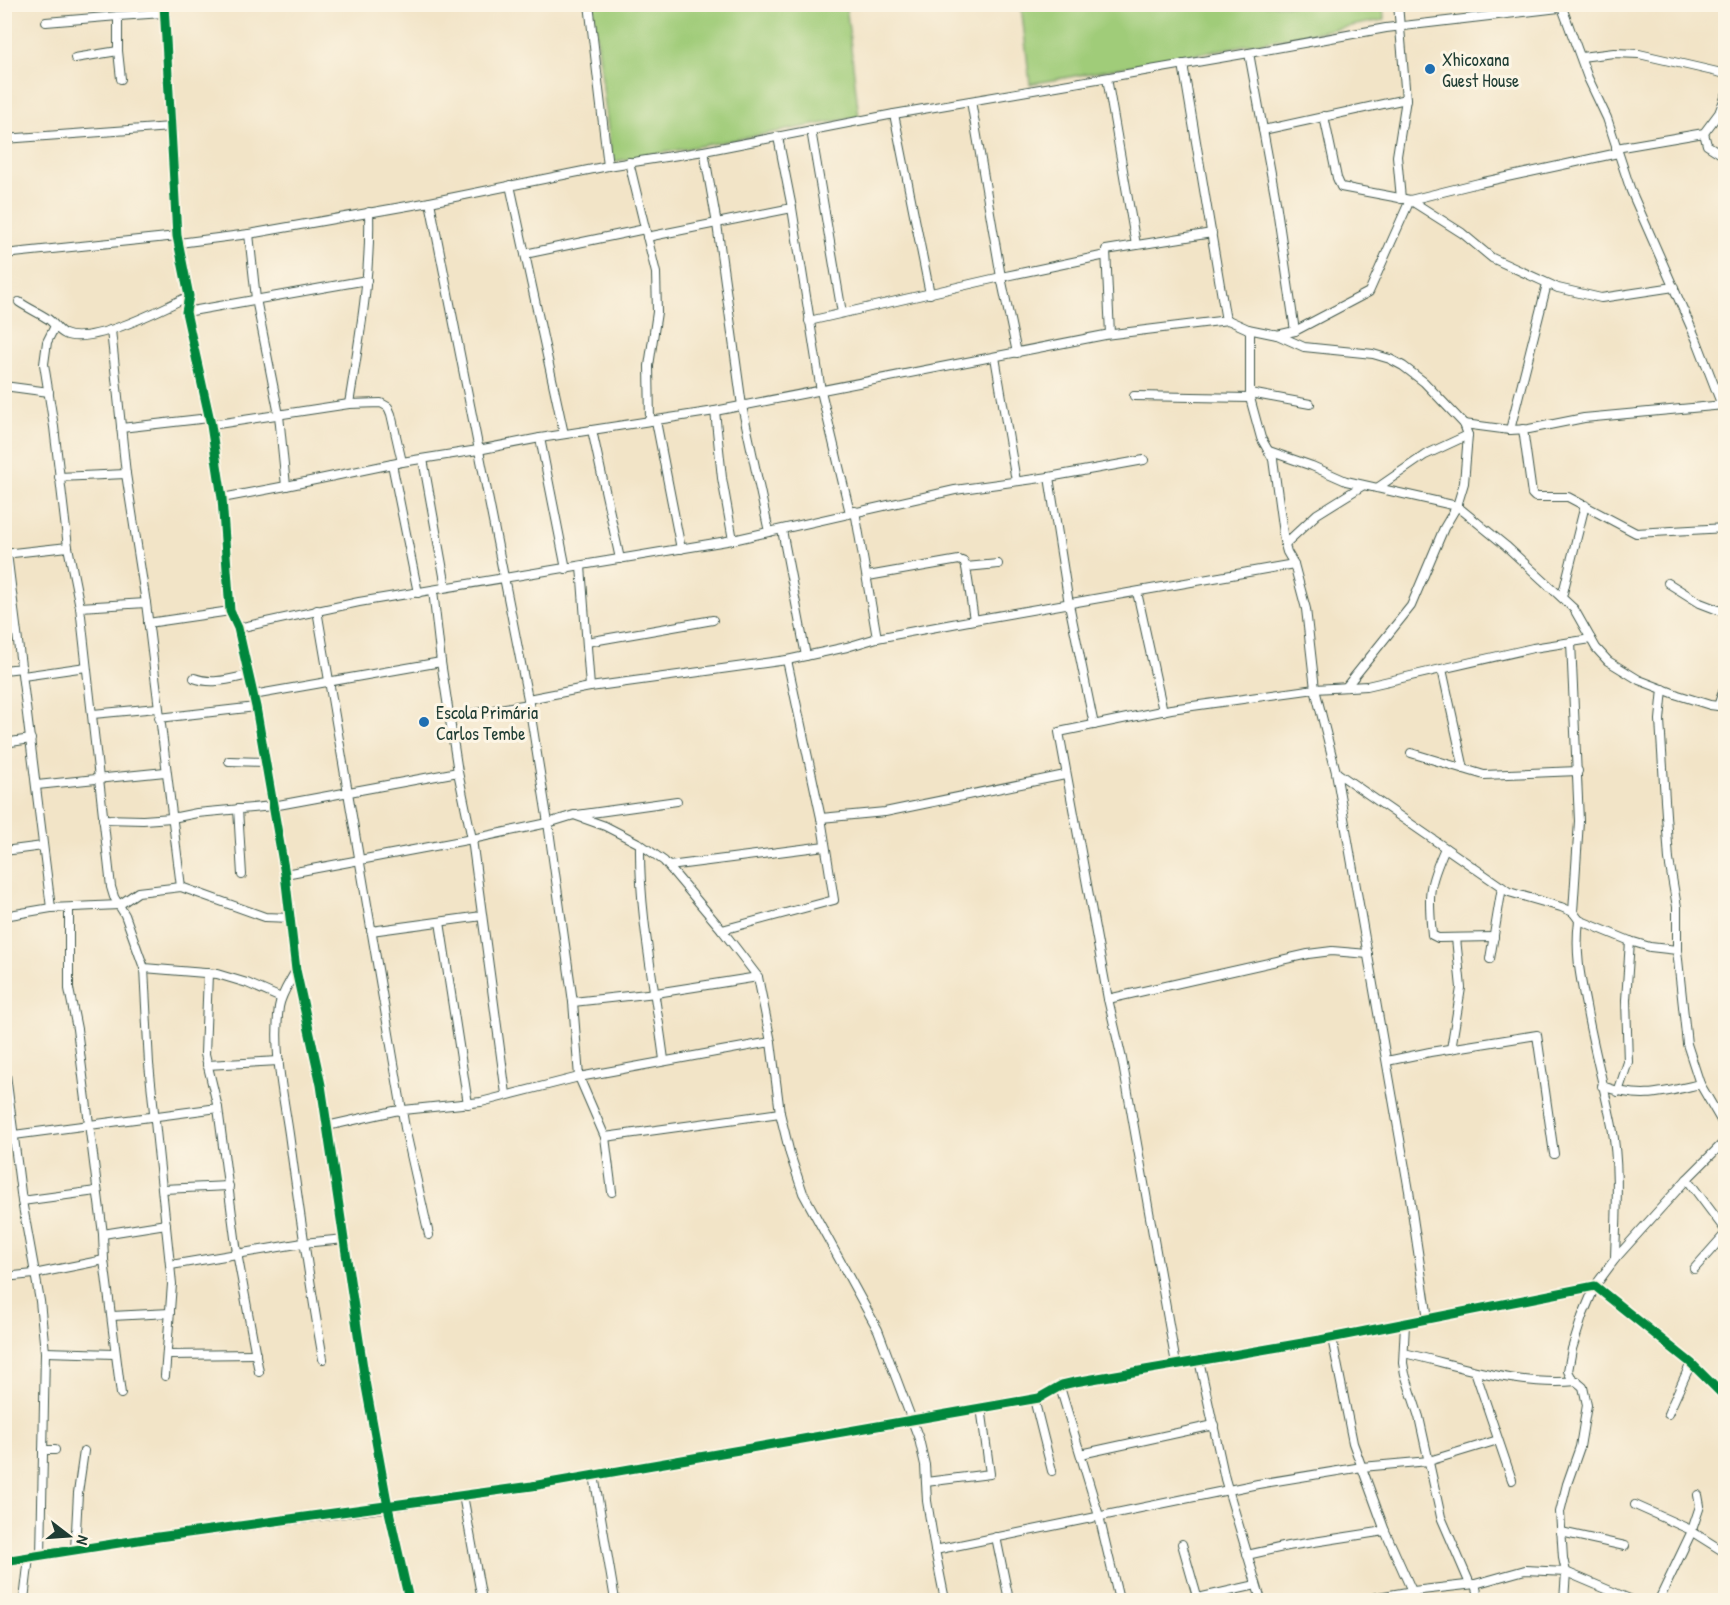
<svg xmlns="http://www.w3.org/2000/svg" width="1730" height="1605" font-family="'Patrick Hand',sans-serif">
<rect width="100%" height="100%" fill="#fcf5e5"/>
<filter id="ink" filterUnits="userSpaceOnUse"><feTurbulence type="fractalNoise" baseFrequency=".0167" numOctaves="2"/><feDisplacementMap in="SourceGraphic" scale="12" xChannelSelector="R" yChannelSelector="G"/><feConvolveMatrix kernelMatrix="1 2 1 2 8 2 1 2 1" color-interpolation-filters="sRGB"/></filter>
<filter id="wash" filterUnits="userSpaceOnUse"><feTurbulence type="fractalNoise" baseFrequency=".008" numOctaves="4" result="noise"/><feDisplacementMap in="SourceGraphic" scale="24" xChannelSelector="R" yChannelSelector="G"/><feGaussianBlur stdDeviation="1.35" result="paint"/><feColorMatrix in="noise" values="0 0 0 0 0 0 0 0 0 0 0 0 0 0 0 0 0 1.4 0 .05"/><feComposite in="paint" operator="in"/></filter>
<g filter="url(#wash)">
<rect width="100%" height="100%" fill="#f2e4c7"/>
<g fill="#a0cc79" stroke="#608456" stroke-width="1.5">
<path d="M593,5H846L859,117L612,162Z"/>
<path d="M1383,5L1384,20L1030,84L1021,5Z"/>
</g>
</g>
<g filter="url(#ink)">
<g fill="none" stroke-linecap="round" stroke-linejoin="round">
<defs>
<g id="minor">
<path d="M164,4L177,236L189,296L186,312L211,425L222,498L230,611L238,628L256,707L285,874L296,970L321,1085L365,1381L388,1507L532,1486L1039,1398L1062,1385L1075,1382L1320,1340L1595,1286L1691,1363L1726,1398"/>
<path d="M589,4L608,166"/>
<path d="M1398,4L1406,99L1397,156L1401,199"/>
<path d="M1558,6L1563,10L1588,78L1607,118L1631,191L1697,341L1726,416"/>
<path d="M46,22L118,16"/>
<path d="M1249,53L1275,195L1295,331"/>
<path d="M1581,57L1614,53L1639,54L1726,74"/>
<path d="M75,58L118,51"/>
<path d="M1183,64L1225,315L1228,320L1248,329L1250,331V398L1261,438L1273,459L1284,541L1287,552L1294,564L1306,609L1315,689L1336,772L1409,1191L1428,1319"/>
<path d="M1107,78L1136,245"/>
<path d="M121,79L118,51V16L164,13"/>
<path d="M971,101L1001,277L1017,353"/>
<path d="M894,114L930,294"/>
<path d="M1324,116L1337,178L1341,187L1410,200L1462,233L1492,258L1558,288L1601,298L1674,287"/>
<path d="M811,130L842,313"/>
<path d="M1263,130L1406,99"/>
<path d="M1704,133L1707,145L1726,157"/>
<path d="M778,137L792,208L821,391L850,513"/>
<path d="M4,139L171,127"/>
<path d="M1616,148L1704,133L1719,113L1726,95"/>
<path d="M704,151L717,224L742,406L769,532"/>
<path d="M629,162L656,273L657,312L649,366L650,421"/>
<path d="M510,185L564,434"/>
<path d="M430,202L529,704L548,823L573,1002L579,1077L605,1137L612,1192"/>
<path d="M249,234L256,299L279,415L286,486"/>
<path d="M647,237L792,208"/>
<path d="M179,243L249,234L430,202L608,166L704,151L894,114L1249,53L1386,28L1559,8"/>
<path d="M4,254L177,236"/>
<path d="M525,254L645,229"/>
<path d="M19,302C28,308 39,313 48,319C54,323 58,331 65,334C91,346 164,308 189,296"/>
<path d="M186,312L367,280"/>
<path d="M809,321L1001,277L1106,255"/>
<path d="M55,326L47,342L44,364L54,427L68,547L80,607L111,887L114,897L125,915L144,968L149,1064L172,1284L165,1376"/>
<path d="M1248,329L1277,335L1295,331L1369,292L1410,200L1479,183L1618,153"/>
<path d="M111,330L126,474L146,603L181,887"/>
<path d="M1110,334L1106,250L1212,233"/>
<path d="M1275,334L1304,347L1373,354L1390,359L1403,366L1424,382L1464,424L1468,435L1464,483L1457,506L1444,528L1411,606L1346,687"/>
<path d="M995,357L1016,481"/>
<path d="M4,386L49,392"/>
<path d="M1250,393L1310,404"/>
<path d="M1134,396L1250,398"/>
<path d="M349,404C359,340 371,277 369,212"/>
<path d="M715,411L722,478L733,540"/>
<path d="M656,421L681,549"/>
<path d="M1464,424L1510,430L1529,429L1584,418L1724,405"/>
<path d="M211,425L349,404L381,403L388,407L391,414L402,462"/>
<path d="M121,428L209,418"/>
<path d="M1523,429L1532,494L1535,497H1568L1636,533L1726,528"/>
<path d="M592,430L620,559"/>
<path d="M1510,430L1547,284"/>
<path d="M540,438L566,569"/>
<path d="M1269,451L1312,466L1346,481L1457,506L1506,546L1574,609L1596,648L1608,661L1639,680L1678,695L1710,705L1726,707"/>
<path d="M423,459L446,587"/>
<path d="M392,464L418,593"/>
<path d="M59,477L126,474"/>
<path d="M1049,477L1069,604L1094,725"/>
<path d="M1377,488L1425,455L1468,435"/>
<path d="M222,498L286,486L402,462L478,450L540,438L715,411L1105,335L1228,320"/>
<path d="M855,511L877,638"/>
<path d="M782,530L806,656"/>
<path d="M1285,544L1317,514L1362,486"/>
<path d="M7,553L51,908"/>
<path d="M4,554L68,547"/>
<path d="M581,566L590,687"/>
<path d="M966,567L998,564"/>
<path d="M868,576L959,560L964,562L966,567L974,620"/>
<path d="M1668,583L1700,603L1726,613"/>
<path d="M433,590L441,662L458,772L472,839L506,1094"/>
<path d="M1137,592L1163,711"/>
<path d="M1562,597L1585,505"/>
<path d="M80,607L146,603"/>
<path d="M317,610L405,1128L429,1235"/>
<path d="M148,623L230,611"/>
<path d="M238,628L359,602L733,540L955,490L1049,477L1144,460"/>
<path d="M587,642L713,620"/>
<path d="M1571,642L1579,821L1573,912"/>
<path d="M1442,669L1464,769"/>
<path d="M4,670L22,668"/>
<path d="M23,676L86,667"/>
<path d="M194,678C212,685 230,679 249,675"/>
<path d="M1663,689L1660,720L1665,800L1669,860L1677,907V950L1687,1044L1700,1084L1726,1129"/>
<path d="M253,695L441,662"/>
<path d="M528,699L590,687L787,660L847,647L877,638L974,620L1294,564"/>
<path d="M1718,706L1726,683"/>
<path d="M93,714L157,708"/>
<path d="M450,717L529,704"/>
<path d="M159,718L256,707"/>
<path d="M4,743L31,739"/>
<path d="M1411,753L1484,775L1578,771"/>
<path d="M229,761L266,762"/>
<path d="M1336,772L1509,892L1561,907L1573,912L1579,920L1630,941L1650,947L1677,950"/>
<path d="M37,785L165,772"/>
<path d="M238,809L242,875"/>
<path d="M577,815L677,801"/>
<path d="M821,818L885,812L1065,775"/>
<path d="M103,819L143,820L172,818L197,813L273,806L458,772"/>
<path d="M640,844C639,916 655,988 664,1060"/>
<path d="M1445,848C1428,886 1428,894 1432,935L1438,938L1494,937"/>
<path d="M4,851L43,846"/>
<path d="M669,866L825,846"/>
<path d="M285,874L472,839L548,823L574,815L605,826L640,844L664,861L722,930L758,977L771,1042L780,1113L790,1154L803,1193L878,1330L919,1439L925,1465L927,1501L935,1550L945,1600"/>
<path d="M69,908V989L77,1029L103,1234L104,1260L121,1394"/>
<path d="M4,916L51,908L119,905L138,892L181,887L265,917L291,918"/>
<path d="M1579,920C1575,951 1580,976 1586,1006C1593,1046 1604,1086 1612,1126C1620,1170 1616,1215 1615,1259"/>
<path d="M440,922L468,1104"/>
<path d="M722,930L834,900L821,818L787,660"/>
<path d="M371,931L482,916"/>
<path d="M1490,959L1502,887"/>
<path d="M144,968L217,974L247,983L281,998"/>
<path d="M296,970C290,982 281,994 279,1007C273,1049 283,1093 289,1134C299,1209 310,1284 323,1359"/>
<path d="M208,973L205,1054L218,1108L237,1253L259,1372"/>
<path d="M1108,999L1308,954L1332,951L1368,954"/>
<path d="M573,1002L656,993L758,977"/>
<path d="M1451,1049L1461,988L1456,938"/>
<path d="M4,1059L22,1201L40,1301L45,1352L41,1556"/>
<path d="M1387,1061L1430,1052L1537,1035L1554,1154"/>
<path d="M207,1065L279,1061"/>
<path d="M1602,1086C1641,1100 1661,1093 1700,1084"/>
<path d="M1618,1092L1628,1062L1626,1000L1630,941"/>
<path d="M327,1126L394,1111L481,1102L579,1077L771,1042"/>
<path d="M14,1135L218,1108"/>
<path d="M605,1137L780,1113"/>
<path d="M1687,1179L1726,1231"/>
<path d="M163,1189L229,1186"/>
<path d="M22,1201L96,1191"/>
<path d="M103,1234L166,1224"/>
<path d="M171,1265L303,1243L345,1239"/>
<path d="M1694,1269L1726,1233"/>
<path d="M4,1277L34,1274L104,1260"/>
<path d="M112,1316L170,1313"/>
<path d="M1405,1324L1403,1363L1405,1374L1419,1417L1441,1517L1470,1584"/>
<path d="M1332,1338L1353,1443L1385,1531L1416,1600"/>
<path d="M45,1352L115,1354"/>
<path d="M1404,1353C1461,1366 1518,1387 1577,1381"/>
<path d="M168,1355L256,1354"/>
<path d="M1199,1360L1225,1479L1261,1600"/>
<path d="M1176,1364L1122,1059L1108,999L1059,732L1171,709L1315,689L1367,686L1533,648L1591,639"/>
<path d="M1475,1371L1512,1480"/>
<path d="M1060,1387L1099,1516L1119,1600"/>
<path d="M1034,1399L1052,1471"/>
<path d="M1668,1414L1691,1363"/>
<path d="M43,1450H55"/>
<path d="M1081,1454L1214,1425"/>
<path d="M594,1475L615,1600"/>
<path d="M926,1482L990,1474L981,1407"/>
<path d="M463,1495L482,1600"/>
<path d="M1635,1505L1691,1530"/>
<path d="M1691,1531L1726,1553"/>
<path d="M1561,1532L1625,1546"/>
<path d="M996,1537L1009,1600"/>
<path d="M1182,1544L1198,1600"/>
<path d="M75,1550L78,1493L84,1451"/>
<path d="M935,1550L1258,1484L1362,1467L1429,1461L1498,1440"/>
<path d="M1247,1555L1288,1546L1385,1531"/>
<path d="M1475,1584L1479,1600"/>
<path d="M24,1600L29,1557"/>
<path d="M1189,1600L1256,1585"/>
<path d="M1361,1600L1413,1591L1475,1584L1525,1570L1566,1572L1632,1600"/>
<path d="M1564,1600L1566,1572L1563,1558L1560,1512L1567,1484L1580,1447L1587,1405L1583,1387L1571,1377L1568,1371L1572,1349L1582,1317L1595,1286L1615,1259L1687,1179L1726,1140"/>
<path d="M1659,1600L1691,1533L1700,1506L1698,1495"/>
</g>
<path id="tertiary" d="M4,1561L151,1538L388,1507L409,1600"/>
</defs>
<use href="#minor" stroke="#3f564a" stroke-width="10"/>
<use href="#tertiary" stroke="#3f564a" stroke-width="11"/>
<use href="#minor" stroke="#fff" stroke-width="8"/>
<use href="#tertiary" stroke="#fff" stroke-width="9"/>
<defs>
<g id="cycleway">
<path d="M164,4L177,236L189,296L186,312L211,425L222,498L230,611L238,628L256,707L285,874L296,970L321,1085L365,1381L388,1507L409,1600"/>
<path d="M4,1561L151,1538L532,1486L1039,1398L1062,1385L1075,1382L1320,1340L1595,1286L1691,1363L1726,1398"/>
</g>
</defs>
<use href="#cycleway" stroke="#fcf5e5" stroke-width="13"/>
<use href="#cycleway" stroke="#00873e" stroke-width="9"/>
</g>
</g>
<g fill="#1f6fb2" stroke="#fcf5e5" stroke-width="2">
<circle cx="1430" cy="69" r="6"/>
<circle cx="424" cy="722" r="6"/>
</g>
<g text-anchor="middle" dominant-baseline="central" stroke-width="6" stroke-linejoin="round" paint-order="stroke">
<g font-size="18" fill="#1f3d34" stroke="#fcf5e5" text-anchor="start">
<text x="1442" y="59">Xhicoxana<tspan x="1442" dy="21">Guest House</tspan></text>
<text x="436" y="712">Escola Primária<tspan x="436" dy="21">Carlos Tembe</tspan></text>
</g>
</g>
<rect width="1730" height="1605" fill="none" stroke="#fcf5e5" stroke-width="24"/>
<g transform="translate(69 1536) rotate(107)" stroke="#fcf5e5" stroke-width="4.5" paint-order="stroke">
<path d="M0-4.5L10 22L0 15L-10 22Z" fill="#1f3d34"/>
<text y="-9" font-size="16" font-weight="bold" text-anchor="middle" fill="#1f3d34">N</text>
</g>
</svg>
